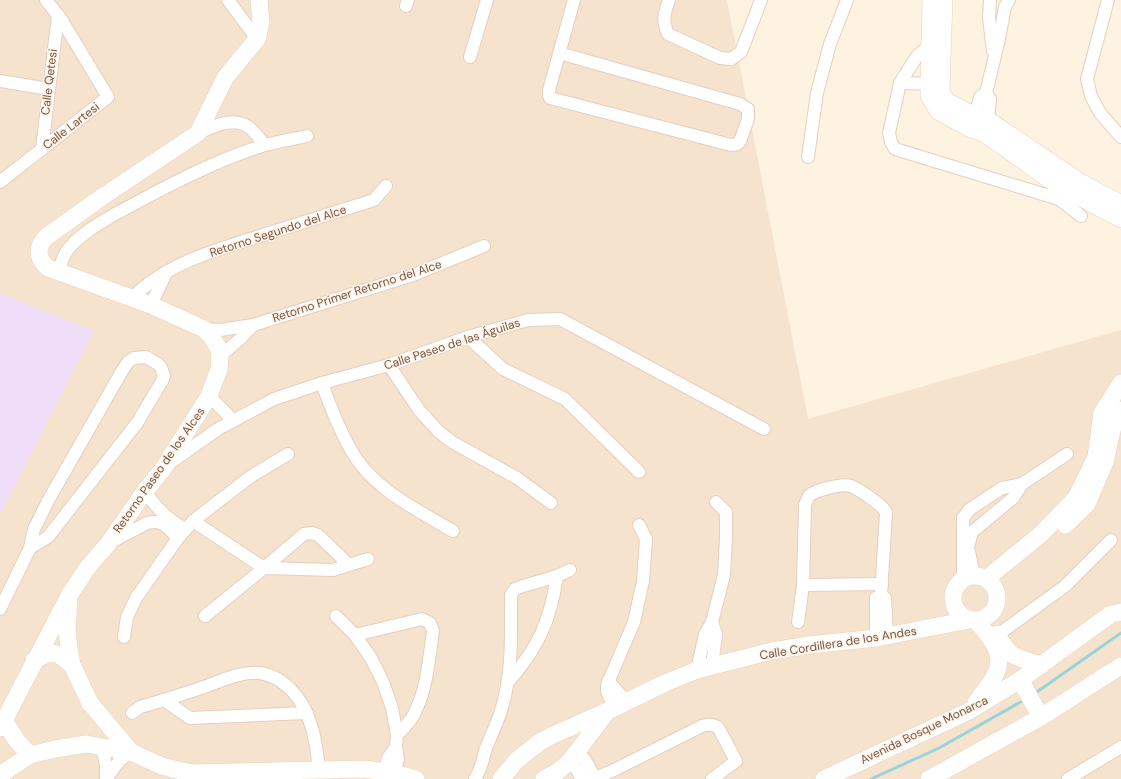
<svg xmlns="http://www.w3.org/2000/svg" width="1121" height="779" font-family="'DM Sans',sans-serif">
<rect width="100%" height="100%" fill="#fef2e0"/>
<path fill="#f6e3ce" d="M0,0H727L808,419L1121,330V779H0Z"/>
<path fill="#efddfa" d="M0,293L94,331L0,514Z"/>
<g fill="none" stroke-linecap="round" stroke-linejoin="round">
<g stroke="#99d3db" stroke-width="3">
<path d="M1034,694L1121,633"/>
<path d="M871,779L939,748L1026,699"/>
</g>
<defs>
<g id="street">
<path d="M228,0L257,39"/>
<path d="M669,0C664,14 662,20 668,34L720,58L731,59L741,52L761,0"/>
<path d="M990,0L989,18L993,51"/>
<path d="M1108,0L1087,79L1091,96L1100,113L1121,137"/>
<path d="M406,6L408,0"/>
<path d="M934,44L930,45L917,56L900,83L889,133L891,142L895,149L1059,199L1081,216"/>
<path d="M559,53L740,104L748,109V119L740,141L737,144L731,145L550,98L549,95V90L574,0"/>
<path d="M470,57L487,0"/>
<path d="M0,81L48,89"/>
<path d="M900,83L936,84"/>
<path d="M973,123L980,97L986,93"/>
<path d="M986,126L988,120L990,99L986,93L999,39L1005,7L1009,0"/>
<path d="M198,133C214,126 235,115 251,129C256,134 261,140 265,145"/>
<path d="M42,149L58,15"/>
<path d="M808,157L817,93L830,44L847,0"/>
<path d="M0,182L108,97L61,19L46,0"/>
<path d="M58,272C61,263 63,255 69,248C82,232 114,214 132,205C174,182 219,159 265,145C279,141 293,139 307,136"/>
<path d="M132,298C167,262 220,249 266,234C302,223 338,211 374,200L386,186"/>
<path d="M151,305L166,273"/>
<path d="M204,329L220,330L253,325L413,275L484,246"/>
<path d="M468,337L503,369L565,399L639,472"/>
<path d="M220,356L240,339L253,325"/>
<path d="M389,365L419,410L438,431L452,442L517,478L551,503"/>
<path d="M322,383C330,406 339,429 351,450C372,489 416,509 453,531"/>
<path d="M209,396L233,420"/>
<path d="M170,463L218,429L274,399L322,383L389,365L468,337L528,320L560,319L764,429"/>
<path d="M145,491C156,508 167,519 185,529"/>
<path d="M193,521L264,568L333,570L368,559"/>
<path d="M111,542L147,523C163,519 167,528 178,538"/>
<path d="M974,575L968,547L972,532L1013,498L1022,484"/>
<path d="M963,578V518L970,509L1002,488L1022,484L1067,454"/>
<path d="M803,585L882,584"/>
<path d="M0,609L30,548L34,529L49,499L122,371L128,362L134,358L146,357L158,364L161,367L164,376L162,381L137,423L48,537L30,548"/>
<path d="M205,616L264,568L304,534L312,533L318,535L348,564"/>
<path d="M336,616L355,635L371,658L383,682L392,708L397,735L396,747L398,759L394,773"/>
<path d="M798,622L803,585L805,505C806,502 807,499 809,496C815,490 842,483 851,486C860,490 881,504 886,512L881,595L885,598L887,636"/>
<path d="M355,635L422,619L430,623L433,631C429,659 427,691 413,716C409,723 403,729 397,735"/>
<path d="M124,637L127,617L136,598L178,538L193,521L250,477L288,454"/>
<path d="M876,638V598L881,595"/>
<path d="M992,639L1065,586L1111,540"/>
<path d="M712,666L716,634L712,622"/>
<path d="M697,670L705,634L712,622L724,575L726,539V512L716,502"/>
<path d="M608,681L627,702"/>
<path d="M508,682C538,648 550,622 557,576"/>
<path d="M164,700L190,718L307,713"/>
<path d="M614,708L607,691V685L634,622L643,581L646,539L639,525"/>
<path d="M132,713L140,707C162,701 183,694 204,687C221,681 241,671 260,673C286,677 304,701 311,725C316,739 317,755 319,769"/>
<path d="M102,748L106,765V779"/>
<path d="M577,751L585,760L595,778"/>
<path d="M569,762L576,768L582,779"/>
<path d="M384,771L388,758L396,747"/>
<path d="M106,779L119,761L131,752"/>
<path d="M475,779C483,766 482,760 486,748C491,736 496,725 500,714C513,675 511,635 511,595L515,589L520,587L557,576L570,570"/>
<path d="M593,779L614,770L702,726C708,724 712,724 718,727L736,761L712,779"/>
<path d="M1068,779L1121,747"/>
</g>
<g id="secondary">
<path d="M931,0L929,96L938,111L971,129L984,133L1060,187L1121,219"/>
<path d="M944,0L941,91L946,101L975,116L988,120L1080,182L1121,204"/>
<path d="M1065,525L1087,504L1105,462L1114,422L1121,410"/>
<circle cx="975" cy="598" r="22"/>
<path d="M986,579L1041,534L1076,498L1096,457L1102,413L1121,383"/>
<path d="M69,602L67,630L69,648L72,665L90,703L131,752"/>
<path d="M997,634C1009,658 1017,658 1042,665"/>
<path d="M34,660C54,650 56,651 72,665"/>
<path d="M1020,680L1041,717"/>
<path d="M976,702C1005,666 1008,656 976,621"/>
<path d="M4,721L17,741L30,755"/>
<path d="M0,728L70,594L88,567L108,544L145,491L163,469L209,396L219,369L220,356L219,349L211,336L204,329L151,305L48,268C37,259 36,247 46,237L102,197L198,133L225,78L257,39L261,22L259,0"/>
<path d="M0,775L30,755L55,749L86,744L131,752L162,766L181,771L193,773L364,769L394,773L416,779"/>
<path d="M501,779L517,760L540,742L553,735L614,708L665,683L697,670L772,651L809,645L876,638L969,620"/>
<path d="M544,779L557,772L569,762L606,713"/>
<path d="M824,779L969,711L1020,680L1111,614L1121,612"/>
<path d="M929,779L1041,717L1121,666"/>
</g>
</defs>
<use href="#street" stroke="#e5cfbe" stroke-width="14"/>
<use href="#secondary" stroke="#ead0bb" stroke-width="18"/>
<use href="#street" stroke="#fff" stroke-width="12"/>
<use href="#secondary" stroke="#fff" stroke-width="17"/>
</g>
<g text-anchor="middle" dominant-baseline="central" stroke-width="3" stroke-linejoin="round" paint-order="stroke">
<g font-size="12" fill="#765646" stroke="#fff5e8">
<text transform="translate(49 82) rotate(-83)">Calle Qetesi</text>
<text transform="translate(71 126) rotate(-38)">Calle Lartesi</text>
<text transform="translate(278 231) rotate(-18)">Retorno Segundo del Alce</text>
<text transform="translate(357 291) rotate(-18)">Retorno Primer Retorno del Alce</text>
<text transform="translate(452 344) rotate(-18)">Calle Paseo de las Águilas</text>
<text transform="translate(159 470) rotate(-55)">Retorno Paseo de los Alces</text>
<text transform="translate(838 643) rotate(-9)">Calle Cordillera de los Andes</text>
<text transform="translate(924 730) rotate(-26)">Avenida Bosque Monarca</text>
</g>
</g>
</svg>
